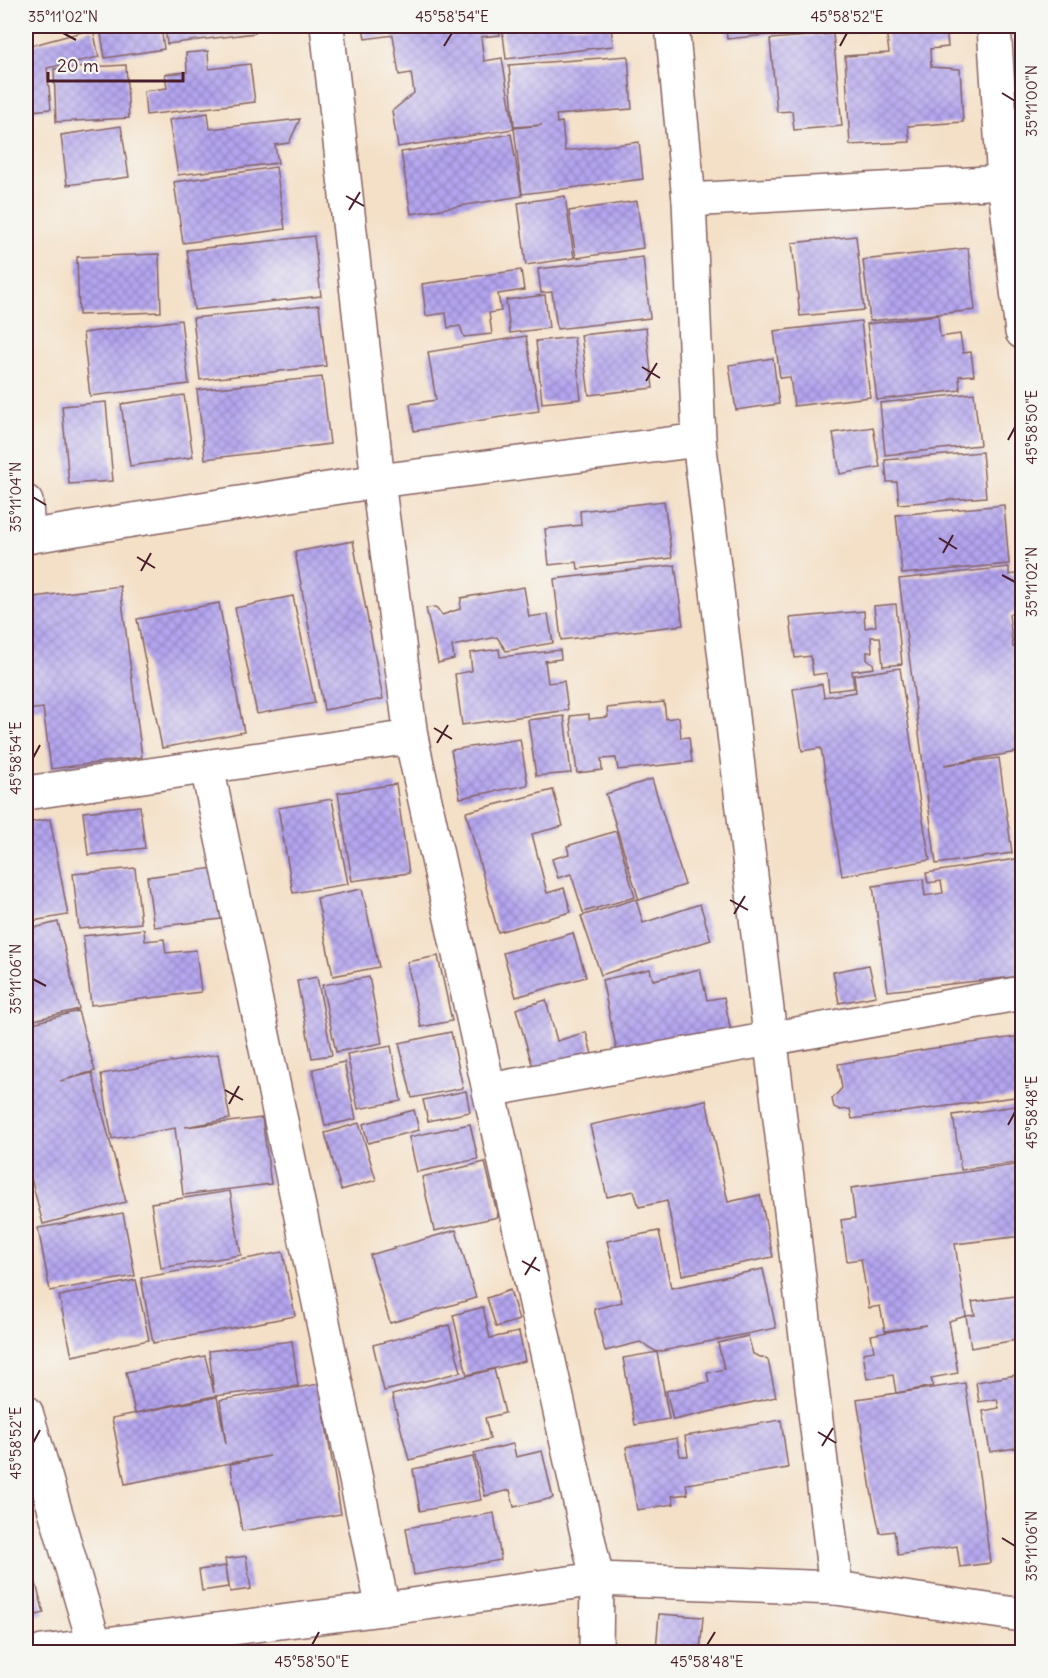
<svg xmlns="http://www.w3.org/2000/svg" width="1048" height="1678" font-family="Delius,sans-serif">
<defs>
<pattern id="building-cross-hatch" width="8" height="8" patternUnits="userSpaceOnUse" patternTransform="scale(1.5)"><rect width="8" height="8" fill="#b3a4ef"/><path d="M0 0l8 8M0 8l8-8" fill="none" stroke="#9485c2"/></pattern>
</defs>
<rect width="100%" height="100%" fill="#f6f6f2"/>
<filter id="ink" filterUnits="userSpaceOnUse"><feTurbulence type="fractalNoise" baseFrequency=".0167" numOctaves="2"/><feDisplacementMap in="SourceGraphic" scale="12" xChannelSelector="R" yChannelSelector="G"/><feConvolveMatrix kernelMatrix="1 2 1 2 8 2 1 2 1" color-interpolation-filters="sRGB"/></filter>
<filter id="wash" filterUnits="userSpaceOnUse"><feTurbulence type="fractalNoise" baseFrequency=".008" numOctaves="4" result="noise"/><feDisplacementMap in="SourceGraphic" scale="24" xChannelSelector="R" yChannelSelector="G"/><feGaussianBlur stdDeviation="1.35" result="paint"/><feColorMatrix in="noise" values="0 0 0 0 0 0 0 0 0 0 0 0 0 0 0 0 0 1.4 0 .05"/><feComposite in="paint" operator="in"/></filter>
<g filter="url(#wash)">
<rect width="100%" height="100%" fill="#f4e0c7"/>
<g id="blocks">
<g fill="url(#building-cross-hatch)">
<path d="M118,26H161L164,49L105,58L100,28Z"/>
<path d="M165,26H254L255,33L167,44Z"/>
<path d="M363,26H499L500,35L481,37L484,61L502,58L514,129L398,147L392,111L414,93L411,73L399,75L393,35L365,39Z"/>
<path d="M502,26H611L613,46L506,59Z"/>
<path d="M726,26H834V28L727,39Z"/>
<path d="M837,26H887L886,29L922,26H946L948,47L930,49L931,67L960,69L963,122L908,126L910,142L850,145L845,56L889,53L886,29L838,34Z"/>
<path d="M93,29L99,57L47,68L51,109L31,111L26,66V47Z"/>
<path d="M833,34L842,126L794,130L792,111L777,112L770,39Z"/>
<path d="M208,51L209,69L250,64L255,102L146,115L144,91L167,88L165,74L187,72L186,53Z"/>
<path d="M628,56L632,109L556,115L557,123L562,122L565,151L639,142L643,179L522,194L514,128L542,125L514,127L509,65Z"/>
<path d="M126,65L129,118L56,122L54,69Z"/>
<path d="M208,113L210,129L300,119L289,143L275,145L278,163L178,175L169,120Z"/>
<path d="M121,126L129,177L67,185L61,135Z"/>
<path d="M511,134L522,196L411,214L401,152Z"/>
<path d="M276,167L285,229L183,243L174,182Z"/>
<path d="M565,196L574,258L526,265L518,203Z"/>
<path d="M637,201L643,248L576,258L569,211Z"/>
<path d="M314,236L321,296L194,310L187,250Z"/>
<path d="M856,236L864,310L800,316L792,243Z"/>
<path d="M968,248L975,310L870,321L863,260Z"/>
<path d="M159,254L161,312L79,315L77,257Z"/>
<path d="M643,257L650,318L557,329L552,292L541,293L538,269Z"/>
<path d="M521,270L524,290L498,294L501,311L489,313L492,334L464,337L460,326L448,328L446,313L426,316L422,284Z"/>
<path d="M545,295L549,328L510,333L506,300Z"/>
<path d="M319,305L326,366L200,380L193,318Z"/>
<path d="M938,315L940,337L960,334L963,353L971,352L974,375L959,376L960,390L877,400L867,324Z"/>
<path d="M181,320L189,384L90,396L83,333Z"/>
<path d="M861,321L870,397L794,406L790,377L780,378L774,331Z"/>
<path d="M646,328L653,388L589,395L581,335Z"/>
<path d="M526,336L539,411L414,431L410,404L436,400L428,352Z"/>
<path d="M574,337L581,399L542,403L536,341Z"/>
<path d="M773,358L779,404L736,410L729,365Z"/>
<path d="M322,377L330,444L205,459L197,390Z"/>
<path d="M974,393L980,445L885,455L880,403Z"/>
<path d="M184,395L193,457L130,466L121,404Z"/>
<path d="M106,402L113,481L69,484L62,406Z"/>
<path d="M873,427L880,467L840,474L833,433Z"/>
<path d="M982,452L986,497L899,504L897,482H887L885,460Z"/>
<path d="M664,501L672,558L578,569L577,562L549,565L545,529L581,525L580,511Z"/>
<path d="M1004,505L1009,564L902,574L896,515Z"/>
<path d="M353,541L383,699L324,710L295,552Z"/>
<path d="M675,565L683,625L561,640L554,579Z"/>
<path d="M1009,567V575L1022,573V612L1009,614L1013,647L1022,645V751L944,765L999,758L1012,853L936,864L899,579Z"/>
<path d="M120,586L142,757L51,769L43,708L26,710V598Z"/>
<path d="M524,587L529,617L548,614L553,643L506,651L497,637L452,646L454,659L438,663L426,608L436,607L442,615L460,609L461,598Z"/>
<path d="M293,596L315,703L257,714L235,608Z"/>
<path d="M219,603L244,732L162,748L137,619Z"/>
<path d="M896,604L902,664L883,666L880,637H871L872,652H867V660L873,663L874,668L852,671L854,688L829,691L827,673L813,675L811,656L795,658L790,618L864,611L865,628L876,626L874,606Z"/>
<path d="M499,649L500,657L560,650L561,659L545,661L548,683L564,681L568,710L462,725L455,674L472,671L470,653Z"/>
<path d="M900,668L920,803L930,860L842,876L821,748L802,751L793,689L822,684L824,697L856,692L854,675Z"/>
<path d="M664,702L666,719L679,717L681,738L689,737L692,762L618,770L616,758L601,759L602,770L577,773L570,716L589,714V719L608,717L607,708Z"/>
<path d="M564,716L571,773L536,776L528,720Z"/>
<path d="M520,739L528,785L460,798L451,750Z"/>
<path d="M652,779L685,885L639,900L606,794Z"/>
<path d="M396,784L409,873L352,881L338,793Z"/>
<path d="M553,790L563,826L532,834L547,893L564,888L571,912L498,932L466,812Z"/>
<path d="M332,799L348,884L293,893L278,808Z"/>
<path d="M140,806L145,848L88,855L83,812Z"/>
<path d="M50,819L68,915L26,922V823Z"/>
<path d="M616,831L635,897L583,912L571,874L558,878L552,859L569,854L567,846Z"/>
<path d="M1022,858V976L888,991L873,886L923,879L925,896L943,893L941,881L928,883L926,873Z"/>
<path d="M135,868L141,923L79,929L73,874Z"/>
<path d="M214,868L221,919L154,927L147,877Z"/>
<path d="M362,889L379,967L333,976L317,898Z"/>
<path d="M636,899L643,923L700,904L711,940L601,975L581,916Z"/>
<path d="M58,922L79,1009L26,1022V930Z"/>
<path d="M144,929L145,941L164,939L166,953L196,950L201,992L91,1005L83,936Z"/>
<path d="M573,933L586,977L516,997L503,953Z"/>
<path d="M438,956L452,1021L421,1027L407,962Z"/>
<path d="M869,965L876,996L839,1003L833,972Z"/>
<path d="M650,969L653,980L700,969L707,1000L724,997L731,1032L618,1056L602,980Z"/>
<path d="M317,977L332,1055L312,1058L297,981Z"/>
<path d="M369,977L382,1043L336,1052L322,985Z"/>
<path d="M546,1000L557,1041L586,1032L592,1054L534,1071L516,1009Z"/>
<path d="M78,1011L95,1071L60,1081L92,1073L126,1202L43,1224L26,1159V1025Z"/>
<path d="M451,1032L463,1088L412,1098L399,1043Z"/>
<path d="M1022,1036V1096L852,1119L850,1109L840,1110L834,1107L832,1099L842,1088L838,1064L928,1049Z"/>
<path d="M391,1046L401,1101L358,1109L347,1054Z"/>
<path d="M218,1054L230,1119L185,1127L262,1118L271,1184L183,1195L175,1128L112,1139L101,1074Z"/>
<path d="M344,1062L356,1119L325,1126L313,1069Z"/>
<path d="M466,1091L470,1112L428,1121L423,1100Z"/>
<path d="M706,1100L728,1202L760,1195L773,1257L682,1275L667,1201L639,1207L634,1191L607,1197L590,1125Z"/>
<path d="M1022,1105V1162L961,1170L953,1115Z"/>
<path d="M414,1110L419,1130L368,1143L363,1124Z"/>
<path d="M359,1123L376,1180L341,1190L325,1133Z"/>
<path d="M470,1124L478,1159L417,1172L409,1137Z"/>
<path d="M485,1162L498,1217L434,1231L422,1177Z"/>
<path d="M1022,1164V1236L955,1244L966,1316L949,1321L958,1373L931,1378L933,1386L896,1393L893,1375L867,1379L863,1353L874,1351L871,1335L926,1325L885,1331L880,1306L869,1308L861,1259L847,1261L841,1220L855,1218L851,1188Z"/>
<path d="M230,1191L241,1255L161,1268L151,1203Z"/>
<path d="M123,1213L135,1276L50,1291L38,1228Z"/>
<path d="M456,1230L476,1298L390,1323L370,1255Z"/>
<path d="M659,1231L671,1288L763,1269L776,1328L657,1352L640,1342L605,1351L594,1309L622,1302L607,1241Z"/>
<path d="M283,1252L295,1316L153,1343L141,1278Z"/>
<path d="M136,1280L149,1340L72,1356L59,1296Z"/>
<path d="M510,1290L519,1320L496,1327L487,1298Z"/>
<path d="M1022,1295V1339L971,1348L966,1316L975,1315L972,1302Z"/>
<path d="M483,1307L490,1338L519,1332L525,1361L467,1375L453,1315Z"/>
<path d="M449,1325L461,1372L384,1391L373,1345Z"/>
<path d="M748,1336L753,1354L768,1360L776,1397L673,1420L666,1391L709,1382L707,1373L724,1369L718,1343Z"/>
<path d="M292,1341L298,1386L214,1396L135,1413L126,1372L205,1356L214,1393L209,1351Z"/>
<path d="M657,1352L669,1419L635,1425L623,1358Z"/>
<path d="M494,1369L505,1413L485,1418L490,1439L409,1460L392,1395Z"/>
<path d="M1022,1374V1447L990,1452L983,1411L999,1408L997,1399L979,1402L976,1382Z"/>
<path d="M965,1383L980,1481L990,1563L960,1567L957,1546L898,1555L894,1531L880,1533L872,1496L857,1399Z"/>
<path d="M319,1384L341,1514L242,1531L230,1464L270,1456L230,1463L125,1484L112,1418L217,1397L226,1444L220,1400Z"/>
<path d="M781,1420L788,1468L686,1484L688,1494L672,1496L674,1504L637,1510L626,1447L677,1438L680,1456H688L685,1436Z"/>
<path d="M513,1444L516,1457L542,1451L553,1498L514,1507L510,1490L485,1496L474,1453Z"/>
<path d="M473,1457L481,1500L420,1511L413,1469Z"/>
<path d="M494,1513L501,1560L414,1575L406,1528Z"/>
<path d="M26,1547L44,1613L26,1618Z"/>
<path d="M246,1556L251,1589L230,1592L225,1559Z"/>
<path d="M225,1566L228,1587L202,1591L199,1570Z"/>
<path d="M659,1614L703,1617L700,1652L656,1650Z"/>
<path d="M751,1649L772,1651V1652H750Z"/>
</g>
</g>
</g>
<g filter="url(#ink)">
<use href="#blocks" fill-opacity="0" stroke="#866362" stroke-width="1.5"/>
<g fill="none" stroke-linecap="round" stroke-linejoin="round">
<defs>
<g id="minor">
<path d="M327,26L378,481L411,737L597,1579L596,1652"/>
<path d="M672,26L689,200L699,440L836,1588"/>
<path d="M994,26L1004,181L1022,332"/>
<path d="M689,200L1022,181"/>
<path d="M26,502L28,537"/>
<path d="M26,537L378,481L699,440"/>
<path d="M207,767L383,1609"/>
<path d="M26,793L411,737"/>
<path d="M489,1090L1022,993"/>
<path d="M26,1412L95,1646"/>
<path d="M42,1652L383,1609L597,1579L836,1588L1022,1615"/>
</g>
</defs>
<use href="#minor" stroke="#866362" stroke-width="36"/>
<use href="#minor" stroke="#fff" stroke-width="33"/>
</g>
</g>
<path fill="none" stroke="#4a1f2b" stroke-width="2" d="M63,33L76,40M444,46L452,33M840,46L847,33M1002,93L1015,101M346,196L364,206M349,210L360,192M642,367L660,378M646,381L657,363M1008,440L1015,427M33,497L46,505M939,538L957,549M943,553L953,535M137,557L155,568M141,571L151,553M1002,575L1015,582M434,728L452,739M437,743L448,725M33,758L40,745M730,900L748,910M734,914L745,896M33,979L46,986M225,1090L243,1100M229,1104L239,1086M1008,1125L1015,1112M522,1261L540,1271M525,1275L536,1257M818,1432L836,1443M33,1443L40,1430M822,1446L833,1428M1002,1538L1015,1546M312,1645L319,1632M707,1645L715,1632"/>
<rect width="1048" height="1678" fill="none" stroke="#f6f6f2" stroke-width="66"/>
<path d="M48 72v9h135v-9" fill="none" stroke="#4a1f2b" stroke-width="3"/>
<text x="57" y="72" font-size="18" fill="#4a1f2b" stroke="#f6f6f2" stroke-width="4.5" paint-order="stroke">20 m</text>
<rect x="33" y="33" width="982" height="1612" fill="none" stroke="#4a1f2b" stroke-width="2"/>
<g font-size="15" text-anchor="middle" fill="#4a1f2b">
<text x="63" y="22">35°11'02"N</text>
<text x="452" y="22">45°58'54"E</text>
<text x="847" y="22">45°58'52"E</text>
<text transform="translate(1032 101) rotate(-90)" y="5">35°11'00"N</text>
<text transform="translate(1032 427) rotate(-90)" y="5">45°58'50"E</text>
<text transform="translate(16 497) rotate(-90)" y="5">35°11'04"N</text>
<text transform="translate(1032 582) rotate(-90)" y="5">35°11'02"N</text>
<text transform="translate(16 758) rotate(-90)" y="5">45°58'54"E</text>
<text transform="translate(16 979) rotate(-90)" y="5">35°11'06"N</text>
<text transform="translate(1032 1112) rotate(-90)" y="5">45°58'48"E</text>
<text transform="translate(16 1443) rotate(-90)" y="5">45°58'52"E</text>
<text transform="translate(1032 1546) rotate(-90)" y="5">35°11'06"N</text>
<text x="312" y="1667">45°58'50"E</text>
<text x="707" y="1667">45°58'48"E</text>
</g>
</svg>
